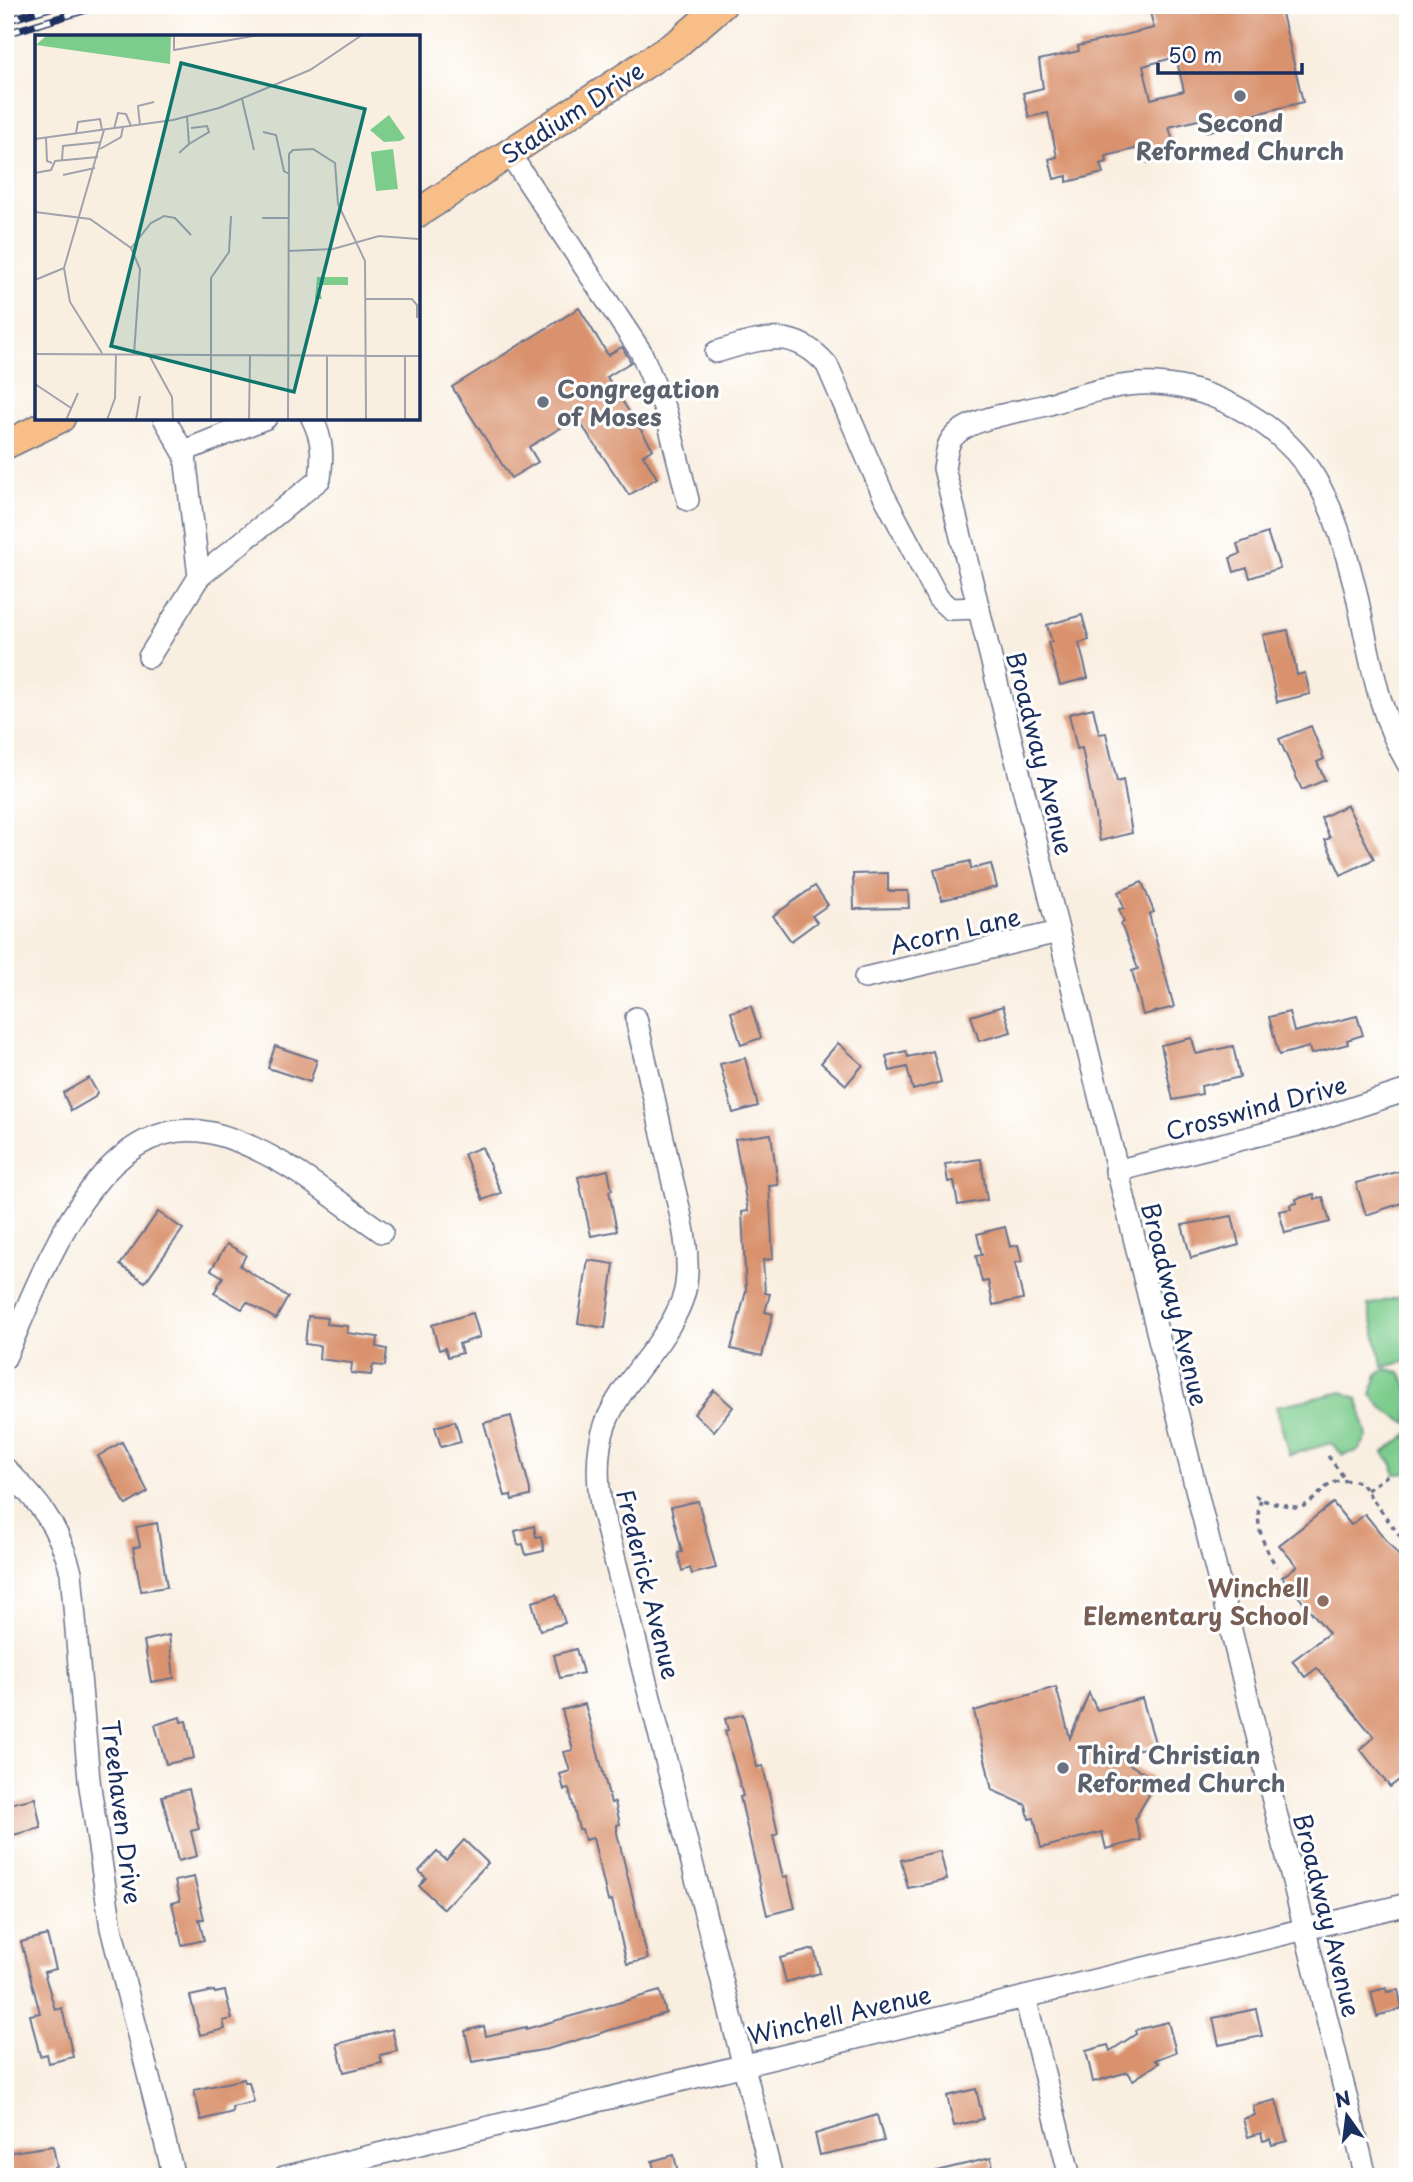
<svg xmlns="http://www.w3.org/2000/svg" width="1413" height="2182" font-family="'Playpen Sans',sans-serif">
<rect width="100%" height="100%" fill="#fff"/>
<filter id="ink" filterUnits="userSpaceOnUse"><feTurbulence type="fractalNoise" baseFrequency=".0143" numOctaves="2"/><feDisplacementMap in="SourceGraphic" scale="14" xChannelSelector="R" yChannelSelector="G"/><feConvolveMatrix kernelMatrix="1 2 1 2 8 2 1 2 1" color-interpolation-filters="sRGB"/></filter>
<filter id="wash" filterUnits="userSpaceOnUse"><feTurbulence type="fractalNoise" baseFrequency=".00686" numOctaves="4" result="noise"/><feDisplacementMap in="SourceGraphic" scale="28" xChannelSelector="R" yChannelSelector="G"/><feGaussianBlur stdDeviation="1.57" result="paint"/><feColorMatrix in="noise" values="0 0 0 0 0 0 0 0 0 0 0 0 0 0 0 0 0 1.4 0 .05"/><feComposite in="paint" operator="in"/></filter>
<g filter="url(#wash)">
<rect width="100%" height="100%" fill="#f9efe1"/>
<g fill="#7ccc8c" stroke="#4c7e75" stroke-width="2">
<path d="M1408,1295V1361L1383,1367L1368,1305Z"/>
<path d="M1386,1369L1400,1372L1408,1387V1424L1385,1410L1371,1395L1377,1374Z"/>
<path d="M1343,1392L1358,1399L1367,1437L1358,1451L1343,1455L1331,1443L1289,1455L1276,1406Z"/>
<path d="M1408,1434V1473L1395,1474L1393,1464L1383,1453Z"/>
</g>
<g id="blocks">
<g fill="#d9926d" fill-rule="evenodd">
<path d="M1148,5H1280L1303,102L1248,116L1249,121L1205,132L1202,119L1169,127L1177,156L1148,163L1143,147L1106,156L1107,162L1100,164L1103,173L1067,182V176L1054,179L1049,159L1057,157L1048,113L1029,117L1023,93L1043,88L1039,60L1079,51L1078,46L1154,28ZM1176,57L1184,91L1151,99L1143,66Z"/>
<path d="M579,308L608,355L622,347L631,362L607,377L653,449L643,455L657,478L629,495L577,418L529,447L538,462L511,478L452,387Z"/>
<path d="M1267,533L1280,568L1250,578L1247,568L1234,572L1230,558L1240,554L1237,544Z"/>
<path d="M1082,615L1089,640L1079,643L1088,678L1060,685L1048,643L1052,642L1047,625Z"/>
<path d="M1288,630L1297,675L1305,673L1310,694L1277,702L1263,635Z"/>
<path d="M1093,708L1099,734L1106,733L1117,782L1123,780L1132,833L1100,841L1082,748L1077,749L1069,714Z"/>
<path d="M1311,726L1324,759L1317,762L1325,780L1302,790L1279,739Z"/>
<path d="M1347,805L1374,859L1341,875L1325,840L1330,838L1321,818Z"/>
<path d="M970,861L971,869L991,864L997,887L942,900L934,870Z"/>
<path d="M888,873V891H908L909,908L854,909L853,874Z"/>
<path d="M1142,882L1154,912L1149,914L1174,1007L1143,1015L1132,971L1138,969L1121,924L1124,922L1119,909L1124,908L1118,892Z"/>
<path d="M815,886L828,905L812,916L817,922L791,941L773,916Z"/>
<path d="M751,1006L761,1038L741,1045L731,1012Z"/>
<path d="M1003,1006L1011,1032L979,1041L971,1016Z"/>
<path d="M1289,1012L1294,1032L1357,1016L1363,1035L1347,1040L1348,1044L1311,1054L1309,1047L1279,1055L1269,1017Z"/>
<path d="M1192,1038L1196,1054L1233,1046L1240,1077L1201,1086L1202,1094L1173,1100L1161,1045Z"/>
<path d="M838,1043L863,1065L846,1085L821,1063Z"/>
<path d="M275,1046L317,1060L310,1082L268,1068Z"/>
<path d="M906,1051L908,1057L933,1051L941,1082L913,1090L907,1067L890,1071L886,1056Z"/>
<path d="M745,1058L758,1106L733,1113L720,1064Z"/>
<path d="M89,1078L97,1092L95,1097L71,1111L63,1093Z"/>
<path d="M771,1134L778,1185L769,1186L773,1259L763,1260L765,1293L770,1294L765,1312L773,1314L762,1356L731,1349L746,1291L742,1212L748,1211L735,1139Z"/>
<path d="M482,1147L501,1193L483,1200L464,1154Z"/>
<path d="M981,1159L987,1200L958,1205L954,1181L948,1182L945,1164Z"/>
<path d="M1408,1169V1201L1366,1215L1356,1183Z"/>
<path d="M608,1170L612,1190L609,1191L617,1231L591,1236L578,1177Z"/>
<path d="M1314,1194L1315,1199L1323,1197L1330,1222L1285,1233L1279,1211L1291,1209L1290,1205L1297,1203L1296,1199Z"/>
<path d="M158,1212L183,1229L145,1282L120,1265Z"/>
<path d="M1232,1216L1239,1245L1191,1258L1182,1225Z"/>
<path d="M1005,1227L1010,1247L1018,1245L1022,1261L1015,1263L1023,1299L993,1305L988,1281L982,1282L976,1256L982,1255L977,1234Z"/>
<path d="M227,1244L246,1255L240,1266L288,1297L276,1319L247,1302L242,1309L214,1293L223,1277L211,1270Z"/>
<path d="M588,1260L614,1264L605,1328L578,1323Z"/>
<path d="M473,1313L480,1337L459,1344L462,1353L448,1357L445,1348L439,1350L432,1325Z"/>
<path d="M308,1316L327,1318L326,1324L348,1326L347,1333L378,1337L377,1347L387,1349L385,1366L373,1365L371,1375L351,1373L352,1363L319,1359L320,1346L305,1344Z"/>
<path d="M714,1390L733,1407L714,1431L694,1414Z"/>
<path d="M511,1416L530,1490V1496L512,1500L511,1495L505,1496L484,1423Z"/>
<path d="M455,1421L461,1442L441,1447L435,1427Z"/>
<path d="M122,1442L148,1492L126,1505L98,1456Z"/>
<path d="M698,1501L716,1568L692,1574L690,1568L682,1571L678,1553L682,1552L671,1507Z"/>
<path d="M1333,1503L1351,1525L1365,1514L1408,1567V1773L1390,1787L1360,1749L1374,1737L1317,1668L1305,1677L1292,1661L1329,1633L1282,1577L1297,1566L1279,1545Z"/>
<path d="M157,1523L167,1587L141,1591L133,1548L140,1546L136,1527Z"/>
<path d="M534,1526L536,1537L541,1536L544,1551L526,1555L523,1544L518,1545L515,1531Z"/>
<path d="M556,1595L565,1623L540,1630L532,1602Z"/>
<path d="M169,1635L174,1678L151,1682L144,1641Z"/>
<path d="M576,1649L583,1673L560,1678L554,1655Z"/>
<path d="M1056,1687L1070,1738L1089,1693L1097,1710L1142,1698L1156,1746L1113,1754L1157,1781L1135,1819L1141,1840L1106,1849L1102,1832L1041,1848L1034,1818L1029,1819L1026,1805L992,1790L974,1711Z"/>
<path d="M585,1704L611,1803L615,1802L620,1824L617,1825V1833L648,1959L627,1964L612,1900L608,1901L593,1838L585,1840L582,1829H579L569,1789L564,1790L560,1774L570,1771L564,1752L573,1750L562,1710Z"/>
<path d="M743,1714L757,1767L763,1766L778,1834L773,1836L783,1877L787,1876L795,1908L767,1915L740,1797L743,1796L725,1731L728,1730L725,1719Z"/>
<path d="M180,1717L181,1722L186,1721L194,1758L166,1764L155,1725Z"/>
<path d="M189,1789L199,1829L191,1831L197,1856L178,1861L162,1796Z"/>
<path d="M35,1798L41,1828L5,1837V1805Z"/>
<path d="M464,1840L488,1863L444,1909L419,1886L426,1878L419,1871L437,1852L446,1860Z"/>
<path d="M940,1851L947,1880L908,1888L901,1860Z"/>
<path d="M194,1877L204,1919H199L204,1940L182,1945L172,1903L180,1901L175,1881Z"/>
<path d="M47,1935L56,1969L44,1972L55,2010L62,2008L73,2057L49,2063L47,2054L40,2056L30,2015L40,2013L21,1942Z"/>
<path d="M814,1949L820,1973L786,1982L780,1958Z"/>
<path d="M1386,1988L1387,1992L1398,1990L1402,2008L1377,2017L1371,1992Z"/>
<path d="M214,1991L215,1993L225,1991L232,2019L223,2021L225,2029L200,2035L190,1996Z"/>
<path d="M660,1991L666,2013L548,2049L472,2062L465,2031L484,2026L486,2036L526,2027V2029Z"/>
<path d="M1256,2009L1262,2036L1219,2045L1213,2018Z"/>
<path d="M1168,2022L1176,2052L1155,2060L1159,2063L1133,2080L1128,2072L1093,2082L1086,2051L1108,2045L1110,2051L1136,2034L1135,2030Z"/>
<path d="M392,2029L397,2051L380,2055L382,2063L344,2072L337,2044Z"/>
<path d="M244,2079L245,2082H249L254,2102L232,2107L233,2112L201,2120L194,2090Z"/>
<path d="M976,2089L983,2119L954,2126L947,2096Z"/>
<path d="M1276,2100L1287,2141L1272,2145L1270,2139L1263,2141L1261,2133L1248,2137L1243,2119L1255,2115L1253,2106Z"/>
<path d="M877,2115L884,2141L820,2155L815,2134Z"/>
<path d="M53,2146L57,2167L32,2177H5V2153Z"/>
<path d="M674,2155L679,2177H656L652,2161Z"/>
<path d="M991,2158L995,2177H937L936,2171Z"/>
</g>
</g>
</g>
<g filter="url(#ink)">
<use href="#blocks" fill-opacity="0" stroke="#69728c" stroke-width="2"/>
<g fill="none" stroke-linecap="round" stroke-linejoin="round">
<defs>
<g id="minor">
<path d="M509,153L641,352L666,412L688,500"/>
<path d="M716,352C760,339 793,325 827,365L882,492L938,598L950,609L979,608"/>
<path d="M184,451L266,418"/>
<path d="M199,577L320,479C323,455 323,440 312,418"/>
<path d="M149,657L199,577L185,455L164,418"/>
<path d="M865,978L1058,932"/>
<path d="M636,1018C648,1070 659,1122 671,1174C679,1209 691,1248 686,1284C684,1304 670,1326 659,1342C614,1403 589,1425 601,1505L772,2177"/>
<path d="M1116,1171L1306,1123L1408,1090"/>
<path d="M5,1358C41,1279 97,1107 212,1133C275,1148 331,1197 382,1232"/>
<path d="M5,1468C39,1502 58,1524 71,1572L89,1780L111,1928L174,2177"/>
<path d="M1025,1997L1070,2177"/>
<path d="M284,2177L1408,1904"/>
<path d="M1366,2177L944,468C946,460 946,449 950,442C961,419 1019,412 1042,406C1078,396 1118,382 1156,384C1218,388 1282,425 1315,478C1335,511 1347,555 1356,592C1369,650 1377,713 1408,764"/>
</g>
<g id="major">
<path d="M418,213L679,42L722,5"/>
<path d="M5,445L61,418"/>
</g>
</defs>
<use href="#minor" stroke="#69728c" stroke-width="24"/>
<use href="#major" stroke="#69728c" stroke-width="31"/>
<g stroke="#69728c" stroke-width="3.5" stroke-dasharray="5 5" stroke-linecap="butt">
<path d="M1328,1456L1345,1479"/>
<path d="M1367,1490L1388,1475"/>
<path d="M1255,1495L1261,1500L1300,1508C1327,1495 1322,1475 1360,1482L1408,1547"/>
<path d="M1261,1500C1253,1519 1264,1551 1277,1566"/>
</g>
<use href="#minor" stroke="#fff" stroke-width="21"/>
<use href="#major" stroke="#f7be87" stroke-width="28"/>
<defs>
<g id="rail">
<path d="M5,21L59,5"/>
<path d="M5,34L102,5"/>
</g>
</defs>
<use href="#rail" stroke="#1b2f5e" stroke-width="8"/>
<use href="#rail" stroke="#fff" stroke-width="5" stroke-dasharray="16" stroke-linecap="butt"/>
</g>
</g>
<g fill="#6b7280" stroke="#fff" stroke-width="2.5">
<circle cx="1240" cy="96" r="7"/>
<circle cx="543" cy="402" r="7"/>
<circle cx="1063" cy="1768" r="7"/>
</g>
<circle fill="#8d6e63" stroke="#fff" stroke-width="2.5" cx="1323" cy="1601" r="7"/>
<g text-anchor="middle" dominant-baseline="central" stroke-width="6" stroke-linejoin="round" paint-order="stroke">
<g font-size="24" fill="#1b2f5e" stroke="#fff">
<text transform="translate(572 112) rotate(-33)">Stadium Drive</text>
<text transform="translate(1041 753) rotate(76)">Broadway Avenue</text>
<text transform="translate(955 930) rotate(-13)">Acorn Lane</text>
<text transform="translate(1256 1107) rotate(-15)">Crosswind Drive</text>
<text transform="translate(1176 1304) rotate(76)">Broadway Avenue</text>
<text transform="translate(649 1584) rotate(76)">Frederick Avenue</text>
<text transform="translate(123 1812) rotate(83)">Treehaven Drive</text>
<text transform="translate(1328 1915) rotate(76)">Broadway Avenue</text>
<text transform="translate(839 2014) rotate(-13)">Winchell Avenue</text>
</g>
<g font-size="24" font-weight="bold" fill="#5b616d" stroke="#fff" text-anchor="start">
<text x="1240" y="122" text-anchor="middle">Second<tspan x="1240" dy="28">Reformed Church</tspan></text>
<text x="557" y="388">Congregation<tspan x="557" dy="28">of Moses</tspan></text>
<text x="1077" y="1754">Third Christian<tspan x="1077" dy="28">Reformed Church</tspan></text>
</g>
<g font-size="24" font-weight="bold" fill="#785e54" stroke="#fff" text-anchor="end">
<text x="1309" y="1587">Winchell<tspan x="1309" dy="28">Elementary School</tspan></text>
</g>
</g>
<g transform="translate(35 35)">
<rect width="385" height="385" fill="#f9efe1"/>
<path d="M12,0H136L135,29L1,10ZM354,80L370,103L365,106L349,107L335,95ZM358,114L363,154L341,156L336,117ZM282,242H313V250H283L287,264H280Z" fill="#7ccc8c"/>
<path fill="none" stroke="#a0a2ad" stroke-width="2" d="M139,0V15L224,0M207,64L219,115M105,90L103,71L119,67M79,94L83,78L91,79L96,91M228,97L241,100L249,136L254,139M41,98L43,87L65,84L67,95M11,103L12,126L17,128M0,104L138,85L184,73L275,35L327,0M154,109L174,97L172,91L156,93M65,114L86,102L88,92M144,118L154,109L152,81M27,125L28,111L66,107M0,138L16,135L20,126L63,122M28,140L60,133M0,177L55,184L96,213L105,234L99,319M227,183H254M96,213L116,188L129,181L140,183L156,200M253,216L298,214L344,201L383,204M0,245L29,233M331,264H377L382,270V283M67,318L35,267L29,233L69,95M0,319L385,321M114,320L137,362L138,385M292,321V385M0,349L36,373M31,385L43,358M72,385L80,363L81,319M101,385L105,361M176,385V243L194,217L196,181M214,385L215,320M253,385L254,119L258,115L278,114L300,128L303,169L330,226L331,385M370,385V321"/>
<path fill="#0f766e" fill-opacity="0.15" stroke="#0f766e" stroke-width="3.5" d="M146,28L330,74L259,357L76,311Z"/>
<rect width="385" height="385" fill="none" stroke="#1b2f5e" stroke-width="3.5"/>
</g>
<rect width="1413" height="2182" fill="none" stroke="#fff" stroke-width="28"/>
<g transform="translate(1347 2116) rotate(346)" stroke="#ffffff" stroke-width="5" paint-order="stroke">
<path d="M0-5L12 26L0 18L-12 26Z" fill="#1b2f5e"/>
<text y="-10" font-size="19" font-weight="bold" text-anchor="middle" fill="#1b2f5e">N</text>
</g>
<path d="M1158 63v10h144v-10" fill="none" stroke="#1b2f5e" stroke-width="3.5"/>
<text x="1168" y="63" font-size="21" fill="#1b2f5e" stroke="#ffffff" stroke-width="5" paint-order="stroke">50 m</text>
</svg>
